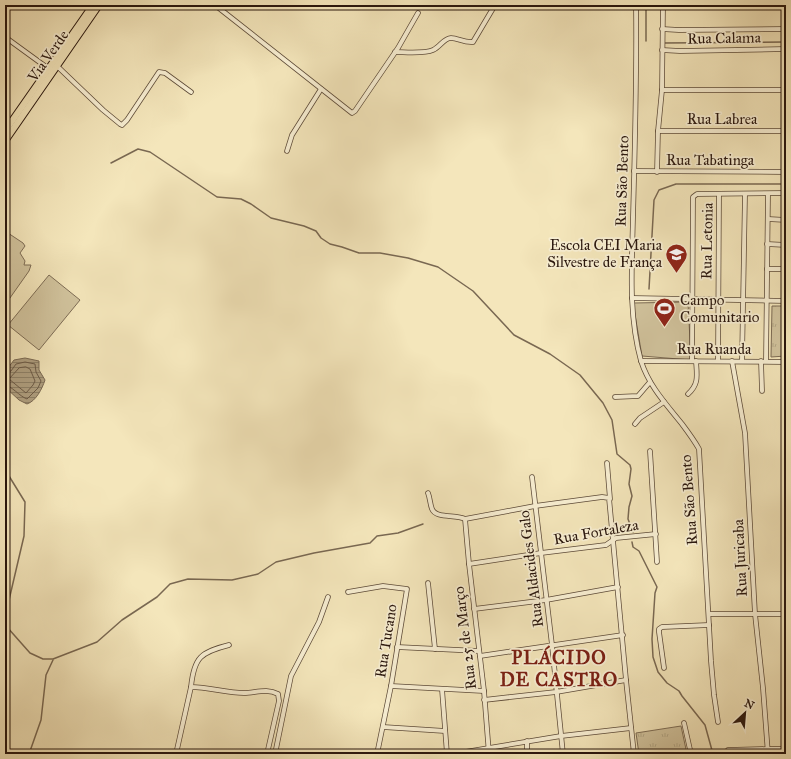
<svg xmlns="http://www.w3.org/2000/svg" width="791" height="759" font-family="'IM FELL Great Primer',serif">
<defs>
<pattern id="park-tufts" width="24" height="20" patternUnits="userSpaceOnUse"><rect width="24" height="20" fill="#d1c39d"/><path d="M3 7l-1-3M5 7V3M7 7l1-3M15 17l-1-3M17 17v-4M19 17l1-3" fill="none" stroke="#b3a786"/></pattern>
<pattern id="water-rules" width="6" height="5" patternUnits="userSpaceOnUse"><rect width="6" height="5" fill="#af9f80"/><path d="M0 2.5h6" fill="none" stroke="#8e8167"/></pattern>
</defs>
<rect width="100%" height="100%" fill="#f4e6bb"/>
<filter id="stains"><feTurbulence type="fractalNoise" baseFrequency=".005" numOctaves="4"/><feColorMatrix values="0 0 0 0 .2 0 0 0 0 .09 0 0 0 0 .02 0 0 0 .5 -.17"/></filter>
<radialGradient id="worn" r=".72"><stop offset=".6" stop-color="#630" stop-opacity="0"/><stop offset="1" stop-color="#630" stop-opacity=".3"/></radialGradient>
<g fill="#d1c39d" stroke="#7d6c55">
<path d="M5,231L23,243L25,246L20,253L25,261L24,265H31L29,271L5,305Z"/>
<path d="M49,275L80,300L39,350L8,325Z"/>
<path d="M688,302L691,360L642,356L633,303Z"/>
</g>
<g fill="url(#park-tufts)" stroke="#7d6c55">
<path d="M772,306H786V356L771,357Z"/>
<path d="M681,726L687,754H639L636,733Z"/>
</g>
<path fill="url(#water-rules)" stroke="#796852" d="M25,358L39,361V370L45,380C42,389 36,401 27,404L19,400L5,387V369L8,368L14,360Z"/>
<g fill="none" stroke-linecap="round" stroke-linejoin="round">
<g stroke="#6c5a46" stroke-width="1">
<path d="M26,367L30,369L35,381L33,385L26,393L9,379L19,368Z"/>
<path d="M5,373L11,371L16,364L25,362L35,364L36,372L41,381L38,388L27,399C19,396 12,386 5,385"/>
</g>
<g stroke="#796852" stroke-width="1.5">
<path d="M646,5V41"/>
<path d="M663,43L784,42"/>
<path d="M111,163L138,149L150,152L217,197L241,199L251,204L271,218L304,226L316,231L321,238L330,244L342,247L359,253H380L408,258L438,267L473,291L514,335L550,354L580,375L603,403L612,420L617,454L630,465L631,469L629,484L632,496L629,507L628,519L633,532"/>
<path d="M649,289L654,200L659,190L676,184H784"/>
<path d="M9,476L25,502L24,536L9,600L7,627L30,653L43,659H53L97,642L122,620L157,597L170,584L188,579L232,580L258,574L276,562L314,553L370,543L377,536L398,533L423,524"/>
<path d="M632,542L633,547L639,551L657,587L655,593L652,639L653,657L658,672L667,683L679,691L682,696L705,725L713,754"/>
<path d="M29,754L41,720L46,675L53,660"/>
</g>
<defs>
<g id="street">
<path d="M215,5L352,113L355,111L398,48L418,13"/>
<path d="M636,5C637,76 635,146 633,217C632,265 628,314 641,361C649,386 666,404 682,424C688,432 694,440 699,449L711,661L714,695L718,722"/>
<path d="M662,29L679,30L786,29"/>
<path d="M5,37L49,69"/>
<path d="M662,50L680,51L786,49"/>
<path d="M395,52C405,52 424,54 433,50C440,47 444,38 451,38C458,38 464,43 473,42L495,5"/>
<path d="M57,66L103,110L120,124L122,125L127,120L159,72L165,73L191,92"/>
<path d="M662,90H786"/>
<path d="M658,131H786"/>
<path d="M287,151L292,135L321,89"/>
<path d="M634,171L786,172"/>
<path d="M657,172L658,131L662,90L663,5"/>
<path d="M768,219L786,220"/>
<path d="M767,244L786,245"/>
<path d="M767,269H786"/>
<path d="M632,298L786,301"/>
<path d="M641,361L786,362"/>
<path d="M692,361L693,197L697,194L786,193"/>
<path d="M718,361L719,194"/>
<path d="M732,361L745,433L755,614L763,688L768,754"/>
<path d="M742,361L745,194"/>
<path d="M761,361L762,391"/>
<path d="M766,361L768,194"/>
<path d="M786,390V420"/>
<path d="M688,394C699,384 697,376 696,361"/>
<path d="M615,397L638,396L650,382"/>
<path d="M635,424L640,418L664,402"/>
<path d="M650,451L657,562"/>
<path d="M607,463L610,499"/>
<path d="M532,477L552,645L563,754"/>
<path d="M428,493C430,498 430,504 432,509C436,519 456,514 465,519L535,506L602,497L609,498L626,680L634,754"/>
<path d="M465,519L469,564L484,691L489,754"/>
<path d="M469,564L541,553L606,545L616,538L656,534"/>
<path d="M428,583L435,649"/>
<path d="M348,592L383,586L407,589L391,686L377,754"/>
<path d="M474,609L546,600L618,587"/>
<path d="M709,614H786"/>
<path d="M397,647L479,651"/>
<path d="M480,656L623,635"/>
<path d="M664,668L659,632V629L662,627L709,625"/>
<path d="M391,686L484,691"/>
<path d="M191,687C194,657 201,652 229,645"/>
<path d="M442,689L447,754"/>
<path d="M484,700L556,692L626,680"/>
<path d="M684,723L691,754"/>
<path d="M383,727L445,731"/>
<path d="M527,741V754"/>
<path d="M728,750L768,749H786"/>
<path d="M176,754L191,687C209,687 226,693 244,693C255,693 267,688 278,694L279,701L267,754"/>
<path d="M275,754L291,676L319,622L328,597"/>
<path d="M453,754L561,736L631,728"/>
</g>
<g id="primary">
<path d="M5,131L93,5"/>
<path d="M5,141L99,5"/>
</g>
</defs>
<use href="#street" stroke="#5c4a38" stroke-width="5.5"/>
<use href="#primary" stroke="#29160d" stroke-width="8"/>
<use href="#street" stroke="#f8efd3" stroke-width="4"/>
<use href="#primary" stroke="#f4e6bb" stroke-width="6"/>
</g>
<defs>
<symbol id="school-pin" viewBox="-11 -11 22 30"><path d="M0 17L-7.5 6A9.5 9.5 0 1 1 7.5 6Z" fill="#8f2418" stroke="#f8efd3"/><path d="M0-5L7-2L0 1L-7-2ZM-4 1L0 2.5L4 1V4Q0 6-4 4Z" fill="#fff"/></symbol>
<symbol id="stadium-pin" viewBox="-11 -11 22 30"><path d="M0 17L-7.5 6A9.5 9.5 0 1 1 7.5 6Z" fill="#8f2418" stroke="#f8efd3"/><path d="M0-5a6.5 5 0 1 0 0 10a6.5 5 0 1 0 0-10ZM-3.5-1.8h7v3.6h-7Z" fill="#fff"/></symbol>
</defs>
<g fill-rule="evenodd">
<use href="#school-pin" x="664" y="242" width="25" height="34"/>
<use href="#stadium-pin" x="652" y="296" width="25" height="34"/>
</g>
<g text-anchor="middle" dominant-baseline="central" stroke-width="3.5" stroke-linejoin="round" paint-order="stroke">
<g font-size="15" fill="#29160d" stroke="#f8efd3">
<text transform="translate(724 38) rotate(-1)">Rua Calama</text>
<text transform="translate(48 56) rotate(-55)">Via Verde</text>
<text x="722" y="119">Rua Labrea</text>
<text x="710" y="160">Rua Tabatinga</text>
<text transform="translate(622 181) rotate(-88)">Rua São Bento</text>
<text transform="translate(707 241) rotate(-89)">Rua Letonia</text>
<text x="714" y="349">Rua Ruanda</text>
<text transform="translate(689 500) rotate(-94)">Rua São Bento</text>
<text transform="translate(596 532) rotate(-10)">Rua Fortaleza</text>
<text transform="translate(740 558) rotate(-93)">Rua Juricaba</text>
<text transform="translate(531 569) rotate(-97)">Rua Aldacides Galo</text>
<text transform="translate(465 638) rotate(-97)">Rua 25 de Março</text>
<text transform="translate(386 641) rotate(-81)">Rua Tucano</text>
</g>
<g font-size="15" fill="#29160d" stroke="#f8efd3" text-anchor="end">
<text x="662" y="245">Escola CEI Maria<tspan x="662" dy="17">Silvestre de França</tspan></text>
<text x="680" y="300" text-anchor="start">Campo<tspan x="680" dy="17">Comunitario</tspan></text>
</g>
<g font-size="19" font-weight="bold" letter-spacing="1" fill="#7a1f14" stroke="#f8efd3">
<text x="559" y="657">PLÁCIDO<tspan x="559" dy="22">DE CASTRO</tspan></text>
</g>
</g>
<rect width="791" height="759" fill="none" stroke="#f4e6bb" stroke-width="20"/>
<rect x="6" y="6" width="779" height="747" fill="none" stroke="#29160d" stroke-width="2"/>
<rect x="10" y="10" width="771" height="739" fill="none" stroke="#29160d"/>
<g transform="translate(745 713) rotate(26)" stroke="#f8efd3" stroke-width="3" paint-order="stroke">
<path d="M0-3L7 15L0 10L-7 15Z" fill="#29160d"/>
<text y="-6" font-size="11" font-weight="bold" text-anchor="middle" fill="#29160d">N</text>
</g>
<rect width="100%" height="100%" filter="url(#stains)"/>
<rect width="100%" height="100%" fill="url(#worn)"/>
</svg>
